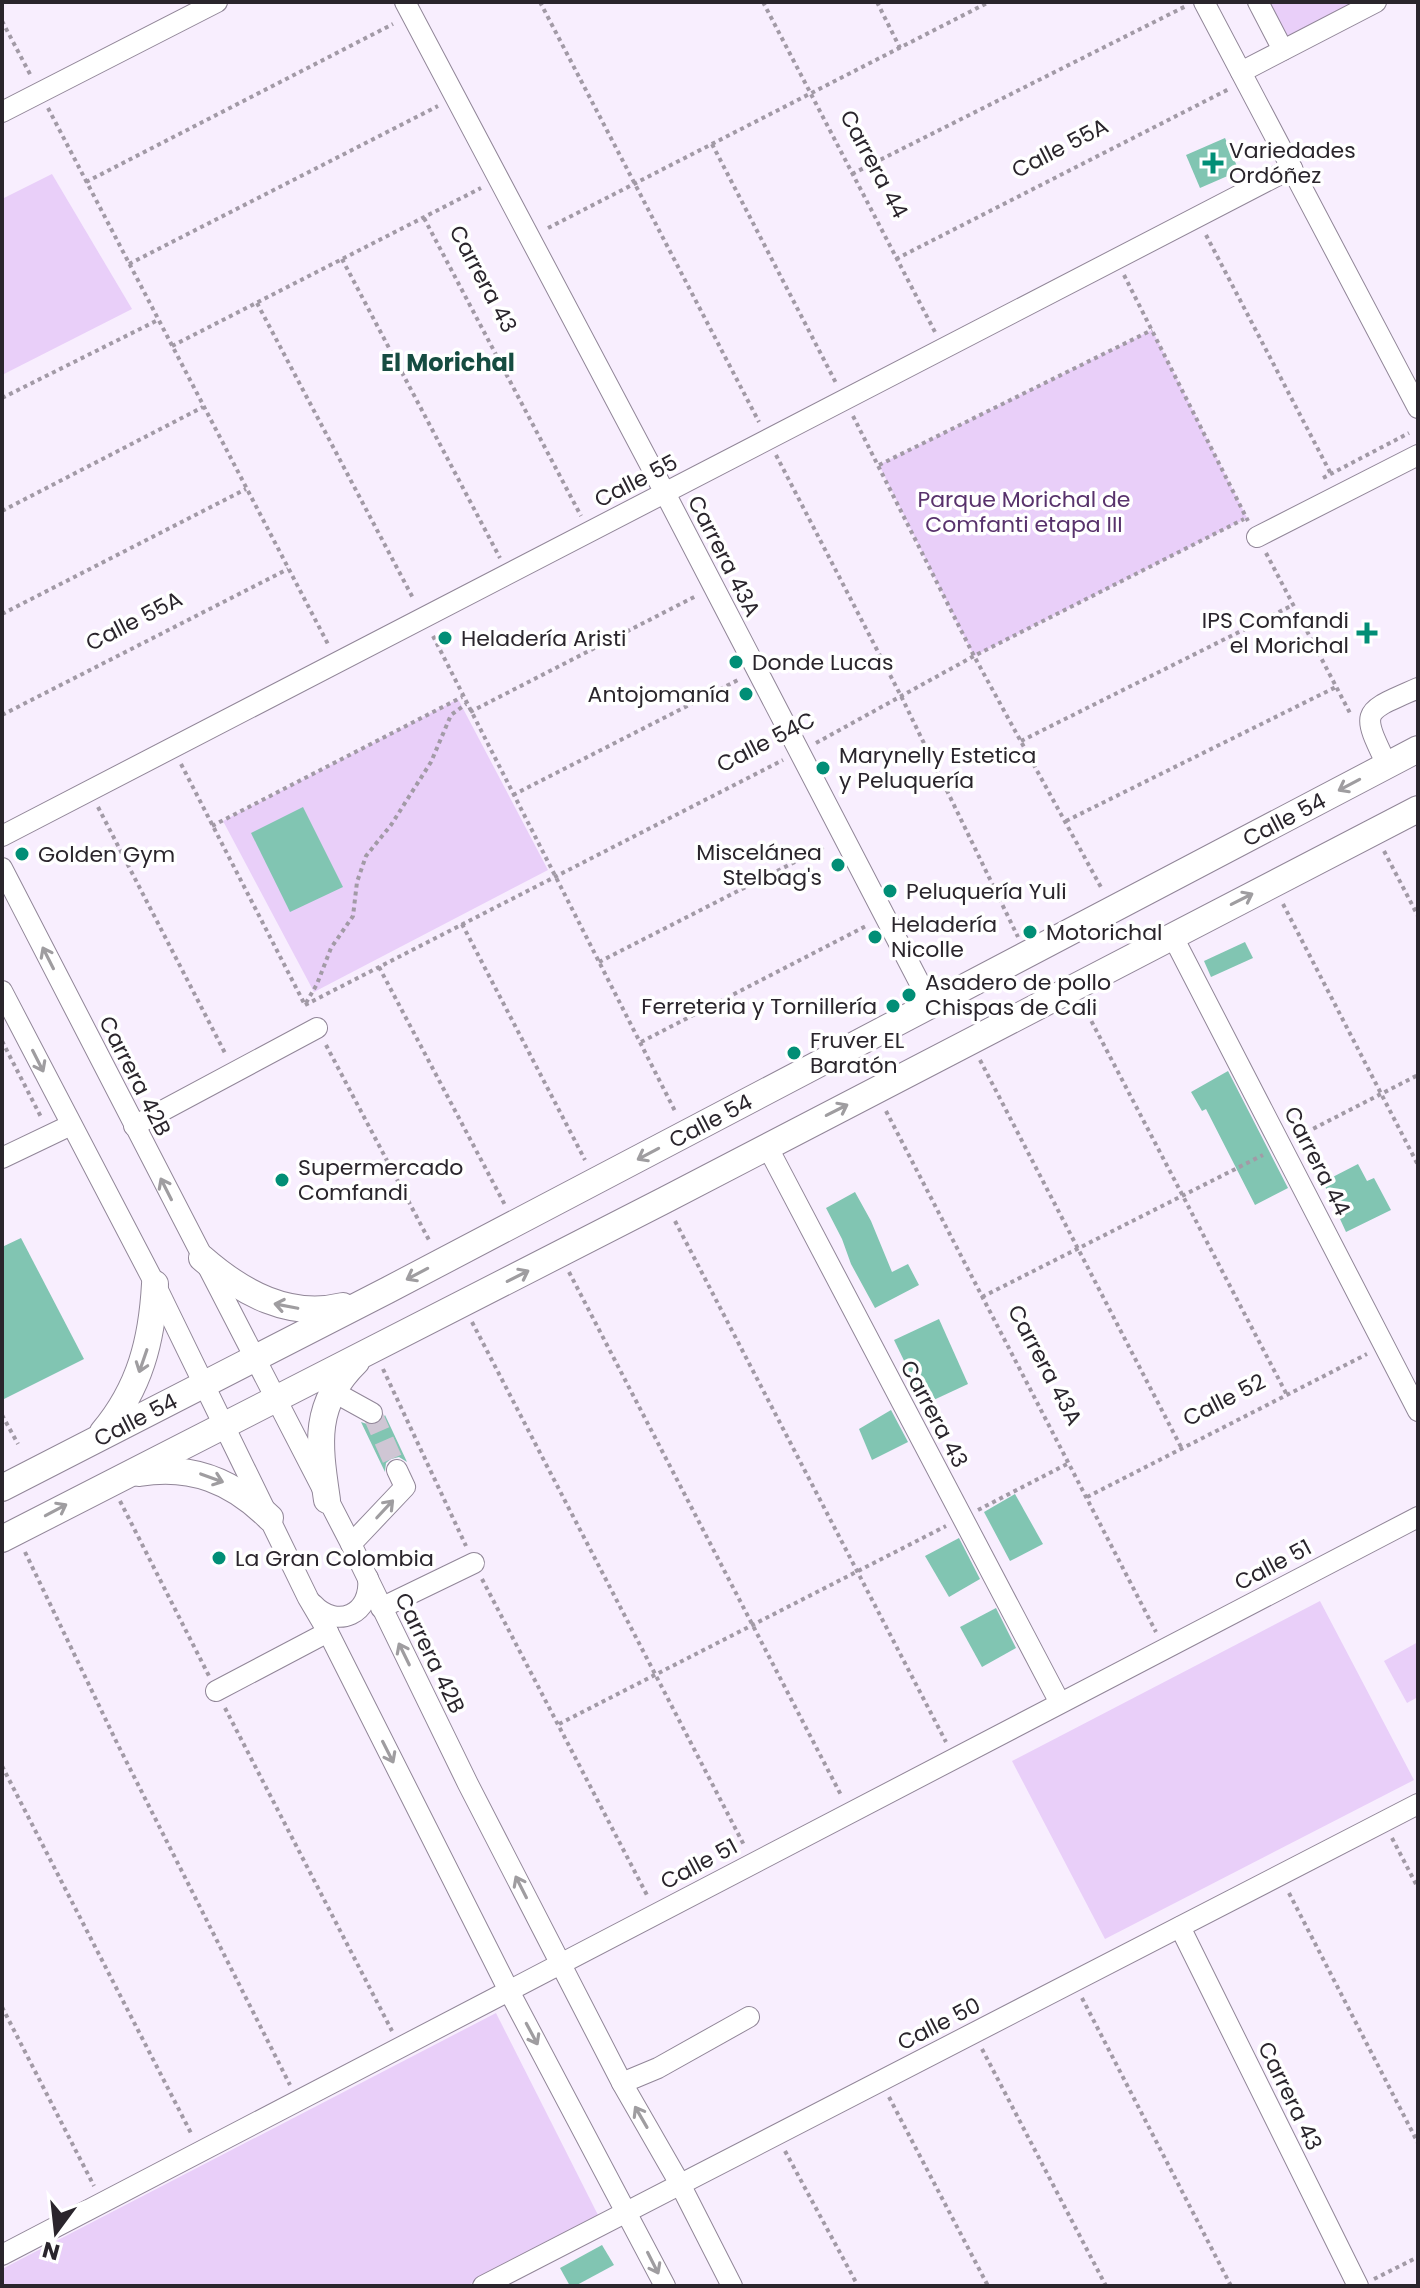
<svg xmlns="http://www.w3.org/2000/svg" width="1420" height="2288" font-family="Poppins,sans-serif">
<rect width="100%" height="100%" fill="#f8eefe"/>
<g fill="#e9cff9">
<path d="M1258,2H1376L1283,50Z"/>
<path d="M52,174L132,309L2,375V199Z"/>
<path d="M1152,330L1247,518L974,656L879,465Z"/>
<path d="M458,699L548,870L314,992L223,821Z"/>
<path d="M1320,1601L1414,1780L1105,1939L1012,1761Z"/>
<path d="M1418,1642V1697L1407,1703L1384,1661Z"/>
<path d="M496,2013L599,2217L466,2286H2V2269Z"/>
</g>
<g fill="#81c5b2">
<path d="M1225,138L1239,171L1200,188L1186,155Z"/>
<path d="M303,807L343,887L290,912L251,833Z"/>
<path d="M1245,942L1253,958L1211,977L1204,961Z"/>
<path d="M1228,1071L1288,1188L1255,1205L1206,1109L1202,1111L1191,1092Z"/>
<path d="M1358,1164L1367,1181L1374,1178L1391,1210L1346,1232L1323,1182Z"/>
<path d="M855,1192L871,1221L892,1272L908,1264L919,1285L875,1308L851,1264L842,1239L826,1208Z"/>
<path d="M21,1238L84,1359L2,1400V1247Z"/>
<path d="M939,1319L968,1384L925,1404L894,1340Z"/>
<path d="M891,1410L908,1442L872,1460L859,1429Z"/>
<path d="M385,1415L407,1462L399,1457L391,1459L386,1463L385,1472L361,1422L373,1426L379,1424Z"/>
<path d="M1015,1494L1043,1544L1010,1561L984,1512Z"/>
<path d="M959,1538L980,1579L949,1597L925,1556Z"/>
<path d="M996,1608L1016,1648L982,1667L960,1627Z"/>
<path d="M602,2245L614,2265L575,2286H570L560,2268Z"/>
</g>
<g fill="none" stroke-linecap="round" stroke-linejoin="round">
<path stroke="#cfc6d4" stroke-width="20" stroke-dasharray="20 10" stroke-linecap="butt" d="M372,1413L397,1470"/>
<defs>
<g id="minor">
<path d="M405,2L665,493L931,1005"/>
<path d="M1204,2L1418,408"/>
<path d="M1258,2L1283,50"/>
<path d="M1241,72L1376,2"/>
<path d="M2,112L217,2"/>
<path d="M1257,537L1418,455"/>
<path d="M1387,765C1360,709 1362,713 1418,688"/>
<path d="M2,836L1292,168"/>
<path d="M2,868L351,1544L468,1784L622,2083L680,2184L732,2286"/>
<path d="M1172,935L1418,1411"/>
<path d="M2,991L155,1284L308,1598L328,1632L509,1991L665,2286"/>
<path d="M134,1126L317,1028"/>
<path d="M767,1146L1060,1703"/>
<path d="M2,1158L71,1125"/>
<path d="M334,1392L372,1413"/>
<path d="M351,1544L405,1487L397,1470"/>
<path d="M313,1604C337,1630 372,1614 368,1578"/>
<path d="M381,1608L474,1563"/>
<path d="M216,1691L328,1632"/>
<path d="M1180,1927L1358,2286"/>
<path d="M622,2083L658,2068L749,2017"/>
<path d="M2,2255L1418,1517"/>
<path d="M483,2286L1418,1804"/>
</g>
<g id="major">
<path d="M202,1258C242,1293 289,1319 343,1306"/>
<path d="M103,1432C140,1388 152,1340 155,1284"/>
<path d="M139,1473C191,1464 233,1481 270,1518"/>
<path id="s1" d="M2,1488L388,1290L1418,749"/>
<path d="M327,1500C319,1445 312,1405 356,1362"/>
<path d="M2,1539L665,1200L1418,809"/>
</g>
</defs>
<use href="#minor" stroke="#918698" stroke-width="22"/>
<use href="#major" stroke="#918698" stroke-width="28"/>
<g stroke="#a29aa6" stroke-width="4" stroke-dasharray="4 4" stroke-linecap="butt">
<path d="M540,2L759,422"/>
<path d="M763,2L935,332"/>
<path d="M877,2L900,48"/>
<path d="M2,21L31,76"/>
<path d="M48,108L329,646"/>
<path d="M712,144L836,383"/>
<path d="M852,174L1186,6"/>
<path d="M86,182L393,24"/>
<path d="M424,218L581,516"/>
<path d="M548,228L989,2"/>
<path d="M1206,235L1331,474"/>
<path d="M342,259L500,558"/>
<path d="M896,259L1229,89"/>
<path d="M129,264L438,106"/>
<path d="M1124,275L1248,521"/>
<path d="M257,303L414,600"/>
<path d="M172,346L481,188"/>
<path d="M2,398L158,320"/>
<path d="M853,416L974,656L1102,889"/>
<path d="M776,455L902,698L1018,937"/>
<path d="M879,465L1152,330"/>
<path d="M1323,478L1409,433"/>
<path d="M2,511L203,407"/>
<path d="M1266,553L1351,715"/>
<path d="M2,614L246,489"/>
<path d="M433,636L676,1113"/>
<path d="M470,712L696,596"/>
<path d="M2,715L288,569"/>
<path d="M1021,741L1293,605"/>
<path d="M816,743L974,656L1244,519"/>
<path d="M181,764L305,1005"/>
<path d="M513,795L740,679"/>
<path d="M98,807L226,1055"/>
<path d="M1066,821L1336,687"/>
<path d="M212,826L462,697"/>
<path d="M1384,851L1418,916"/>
<path d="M1283,904L1418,1165"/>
<path d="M462,924L585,1160"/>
<path d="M599,962L826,846"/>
<path d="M379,967L505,1205"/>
<path d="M306,1003L317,984L331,948L353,916L357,882L366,856L391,825L431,762L451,715L466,704"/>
<path d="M305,1005L783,760"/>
<path d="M1084,1007L1287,1395"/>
<path d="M2,1041L41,1117"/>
<path d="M641,1042L868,925"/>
<path d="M326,1045L430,1242"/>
<path d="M980,1060L1182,1449"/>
<path d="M886,1111L1156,1632"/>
<path d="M1299,1136L1418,1075"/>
<path d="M675,1221L946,1742"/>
<path d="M569,1272L842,1797"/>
<path d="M982,1297L1263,1155"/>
<path d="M472,1322L745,1847"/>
<path d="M383,1369L466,1546"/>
<path d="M2,1415L18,1444"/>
<path d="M1087,1497L1367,1354"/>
<path d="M120,1501L209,1676"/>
<path d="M978,1510L1069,1463"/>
<path d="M25,1552L117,1743L290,2085"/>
<path d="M482,1579L648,1897"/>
<path d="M225,1708L392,2031"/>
<path d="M559,1724L946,1526"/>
<path d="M2,1766L192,2135"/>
<path d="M1392,1838L1418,1888"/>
<path d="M1289,1893L1418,2143"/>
<path d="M1082,1998L1231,2286"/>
<path d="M2,2007L94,2186"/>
<path d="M982,2049L1106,2286"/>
<path d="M889,2097L988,2286"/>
<path d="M785,2151L858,2286"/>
<path d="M1374,2279L1418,2257"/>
</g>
<use href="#minor" stroke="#fff" stroke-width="20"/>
<use href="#major" stroke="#fff" stroke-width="26"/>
</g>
<defs><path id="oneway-shaft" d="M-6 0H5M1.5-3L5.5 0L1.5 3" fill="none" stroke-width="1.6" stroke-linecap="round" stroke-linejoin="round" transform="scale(2)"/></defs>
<g stroke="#9f9da0">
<use href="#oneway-shaft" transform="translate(1349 785) rotate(152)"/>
<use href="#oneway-shaft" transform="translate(1242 899) rotate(-27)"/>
<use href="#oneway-shaft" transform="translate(48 958) rotate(-117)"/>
<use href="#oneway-shaft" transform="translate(38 1061) rotate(63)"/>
<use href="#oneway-shaft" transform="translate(837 1110) rotate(-27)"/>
<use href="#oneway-shaft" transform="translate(648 1154) rotate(152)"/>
<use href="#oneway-shaft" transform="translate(166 1189) rotate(-117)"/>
<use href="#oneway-shaft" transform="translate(417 1274) rotate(152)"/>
<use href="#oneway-shaft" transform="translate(518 1276) rotate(-27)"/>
<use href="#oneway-shaft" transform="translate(286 1306) rotate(-169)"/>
<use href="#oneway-shaft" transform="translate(143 1361) rotate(109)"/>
<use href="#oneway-shaft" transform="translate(212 1478) rotate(20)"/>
<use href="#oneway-shaft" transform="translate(385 1509) rotate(-47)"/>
<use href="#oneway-shaft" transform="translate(56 1510) rotate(-28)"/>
<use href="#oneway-shaft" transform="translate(404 1654) rotate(-116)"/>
<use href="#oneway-shaft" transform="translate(388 1752) rotate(63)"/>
<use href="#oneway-shaft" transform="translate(521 1887) rotate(-117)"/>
<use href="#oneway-shaft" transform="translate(532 2034) rotate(62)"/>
<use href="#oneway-shaft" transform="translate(641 2117) rotate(-120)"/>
<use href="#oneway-shaft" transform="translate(653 2263) rotate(63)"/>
</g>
<g fill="#018e76" stroke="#fff" stroke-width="3">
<path d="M1209 151h8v8h8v8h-8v8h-8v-8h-8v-8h8z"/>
<path d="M1363 621h8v8h8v8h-8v8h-8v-8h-8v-8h8z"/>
<circle cx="445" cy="638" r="8"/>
<circle cx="736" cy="662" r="8"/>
<circle cx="746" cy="694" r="8"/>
<circle cx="823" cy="768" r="8"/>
<circle cx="22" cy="854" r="8"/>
<circle cx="838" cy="865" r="8"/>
<circle cx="890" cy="891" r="8"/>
<circle cx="1030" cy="932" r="8"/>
<circle cx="875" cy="937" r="8"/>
<circle cx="909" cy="995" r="8"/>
<circle cx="893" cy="1006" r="8"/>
<circle cx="794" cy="1053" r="8"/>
<circle cx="282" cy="1180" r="8"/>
<circle cx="219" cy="1558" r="8"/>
</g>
<g text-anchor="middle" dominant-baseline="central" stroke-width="7" stroke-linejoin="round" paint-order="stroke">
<g font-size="22" fill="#2a252c" stroke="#fff">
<text transform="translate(1060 148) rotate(-27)">Calle 55A</text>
<text transform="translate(874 164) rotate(62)">Carrera 44</text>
<text transform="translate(483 279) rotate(62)">Carrera 43</text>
<text transform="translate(636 481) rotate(-27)">Calle 55</text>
<text transform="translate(724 556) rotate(63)">Carrera 43A</text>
<text transform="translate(134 621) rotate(-27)">Calle 55A</text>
<text transform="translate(766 742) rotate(-27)">Calle 54C</text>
<text stroke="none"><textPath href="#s1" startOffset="1446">Calle 54</textPath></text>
<text transform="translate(135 1076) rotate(63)">Carrera 42B</text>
<text stroke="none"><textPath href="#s1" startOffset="798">Calle 54</textPath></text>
<text transform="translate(1317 1161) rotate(63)">Carrera 44</text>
<text transform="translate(1045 1365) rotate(62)">Carrera 43A</text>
<text transform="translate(1224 1400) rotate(-27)">Calle 52</text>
<text transform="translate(934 1414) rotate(62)">Carrera 43</text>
<text stroke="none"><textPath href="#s1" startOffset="150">Calle 54</textPath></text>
<text transform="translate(1273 1565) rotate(-28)">Calle 51</text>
<text transform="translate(430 1653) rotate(64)">Carrera 42B</text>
<text transform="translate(699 1864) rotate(-28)">Calle 51</text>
<text transform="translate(939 2024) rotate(-27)">Calle 50</text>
<text transform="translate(1290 2096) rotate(64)">Carrera 43</text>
</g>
<g font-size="22" fill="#2a252c" stroke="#fff" text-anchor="start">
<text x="1229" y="150">Variedades<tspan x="1229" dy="25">Ordóñez</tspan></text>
<text x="1349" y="620" text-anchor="end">IPS Comfandi<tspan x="1349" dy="25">el Morichal</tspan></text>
<text x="461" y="638">Heladería Aristi</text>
<text x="752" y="662">Donde Lucas</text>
<text x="730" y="694" text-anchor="end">Antojomanía</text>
<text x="839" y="755">Marynelly Estetica<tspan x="839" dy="25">y Peluquería</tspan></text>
<text x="822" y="852" text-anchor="end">Miscelánea<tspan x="822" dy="25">Stelbag's</tspan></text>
<text x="38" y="854">Golden Gym</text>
<text x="906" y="891">Peluquería Yuli</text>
<text x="891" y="924">Heladería<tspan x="891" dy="25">Nicolle</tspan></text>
<text x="1046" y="932">Motorichal</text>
<text x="925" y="982">Asadero de pollo<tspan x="925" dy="25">Chispas de Cali</tspan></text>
<text x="877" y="1006" text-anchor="end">Ferreteria y Tornillería</text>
<text x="810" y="1040">Fruver EL<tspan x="810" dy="25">Baratón</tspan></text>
<text x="298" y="1167">Supermercado<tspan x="298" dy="25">Comfandi</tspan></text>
<text x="235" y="1558">La Gran Colombia</text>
</g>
<g font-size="22" fill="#58326c" stroke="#fff">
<text x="1024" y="499">Parque Morichal de<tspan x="1024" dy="25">Comfanti etapa III</tspan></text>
</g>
<g font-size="24" font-weight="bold" fill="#164c41" stroke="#fff">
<text x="448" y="362">El Morichal</text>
</g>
</g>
<rect width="1420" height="2288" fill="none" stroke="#2a252c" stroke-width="8"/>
<g transform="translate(56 2232) rotate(195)" stroke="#ffffff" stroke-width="6" paint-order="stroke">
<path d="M0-6L14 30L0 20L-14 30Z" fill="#2a252c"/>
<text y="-12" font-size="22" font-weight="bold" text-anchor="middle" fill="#2a252c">N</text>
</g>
</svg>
